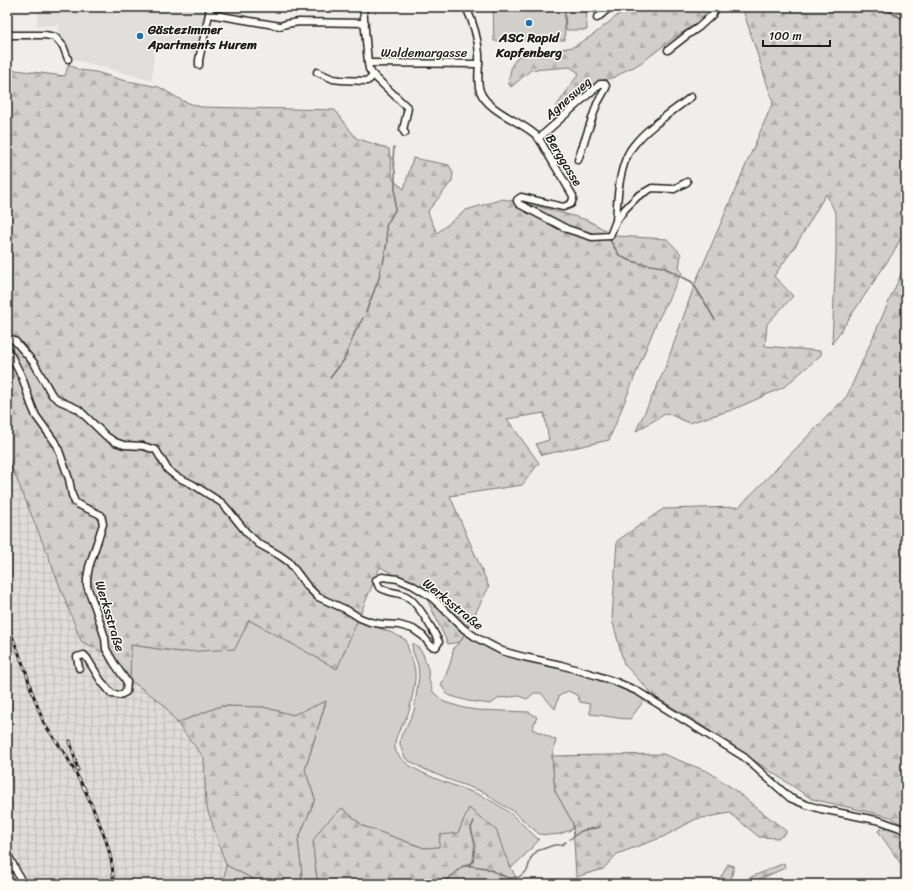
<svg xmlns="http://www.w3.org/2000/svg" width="913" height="891" font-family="Sriracha,sans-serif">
<defs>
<pattern id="industrial-grid" width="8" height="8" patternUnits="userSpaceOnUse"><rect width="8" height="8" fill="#e0deda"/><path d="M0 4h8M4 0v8" fill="none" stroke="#c0beba"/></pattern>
<pattern id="forest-firs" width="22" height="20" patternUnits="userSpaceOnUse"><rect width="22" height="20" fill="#d0cfcc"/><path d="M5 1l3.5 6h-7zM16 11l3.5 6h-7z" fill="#b2b1af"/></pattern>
</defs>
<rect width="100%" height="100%" fill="#f0eeea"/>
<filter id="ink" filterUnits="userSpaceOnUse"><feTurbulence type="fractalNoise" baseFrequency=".025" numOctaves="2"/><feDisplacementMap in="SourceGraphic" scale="8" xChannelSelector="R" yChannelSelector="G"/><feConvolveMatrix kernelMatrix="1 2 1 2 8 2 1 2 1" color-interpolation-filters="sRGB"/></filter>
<g filter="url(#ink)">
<path fill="#e0deda" d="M38,7H207V13L195,53L154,49L152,81L107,68L71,59L66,46L58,35L59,25L37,26Z"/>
<path fill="url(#industrial-grid)" d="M7,458L9,460L49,558L74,625L112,657L130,680L163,704L204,758L206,805L226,865L223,884H26L14,859L7,846Z"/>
<g fill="#d0cfcc" stroke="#767674">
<path d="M493,7H564L565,40L494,41Z"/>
<path d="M565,7H586L587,30H566Z"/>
<path d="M358,618L371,625L390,632L406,640C408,651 414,661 415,672C416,682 411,702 409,711C405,724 393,735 395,748C399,772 467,788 486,798C497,804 510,812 519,821C526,827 532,834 539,840L524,856L511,868L504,853L469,808L458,833L439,847L424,848L363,826L342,808L314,857L318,884H302V875L298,840L315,799L305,770L326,702L293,715L263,707L221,706L177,723L163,704L130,680L131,645L181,652L249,620L337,668Z"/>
<path d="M465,633L466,635L491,649L515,658L538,662L577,673L614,684L645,699L630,719C617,719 604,715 590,714V704L580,702L577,695L568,691L559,696L555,709L541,693H534L527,699L519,696L499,698L491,704L468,701L448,695L441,685L446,675L451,661L454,647L460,642Z"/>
<path d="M412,644H414L419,648L423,654L428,669L429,680L433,692L444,702L464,708L477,710L529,712L537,717L532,729L556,740L552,756L555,791L573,823V829L560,834L550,835L539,834L513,811L496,801L486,793L447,779L424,769L406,759L403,754L400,744L401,736L407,725L414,711L419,676L418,665L413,652Z"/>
<path d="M226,865L263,884H223Z"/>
</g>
<g fill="url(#forest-firs)" stroke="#767674">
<path d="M628,7H711L694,25L671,40L645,60L634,67L628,69L615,77L600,81L589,89L560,114L556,107L579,73L570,67L531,70L511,87L508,83L512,65L519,55L529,53L534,51L555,50L573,47L593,35Z"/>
<path d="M742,7H906V227L895,250L832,344L836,253V214L826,194L796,245L774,276L793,296L767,324L765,346L821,351V355L784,387L732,410L689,423L667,413L636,431L664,371L696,281L773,102Z"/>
<path d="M69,63L70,65L79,70L96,72L122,80L159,87L183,101L201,107L335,110L356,138L389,149L393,180L404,189L413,158L449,165L453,173L452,181L428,211L430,218L437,233L466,210L503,199L548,209L587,220L616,236L667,239L681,254L679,268L682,272L656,324L609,440L542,455L536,444L549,440L544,413L507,419L539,463L522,485L450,496L489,587L460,642L448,644L423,590L380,567L337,669L249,620L235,649L181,652L131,645L130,680L112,657L81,641L49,558L9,460L7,458V69L65,76Z"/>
<path d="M906,263V828L891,817L812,799L689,717L655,697L624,664L612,619L617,541L663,509L739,507L847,396Z"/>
<path d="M326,701L305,770L315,799L298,840L302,875V884H263L226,865L206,805L204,758L177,723L221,706L263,707L293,715Z"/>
<path d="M663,754L709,772L732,788L786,831V833L779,838L759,837L730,813L696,819L663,837L617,854L603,869L576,877L573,823L555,791L552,756Z"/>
<path d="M342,808L363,826L424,848L439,847L440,835L458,833L469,808L497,831L504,853L519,884H318L314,857L313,841L323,826Z"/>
<path d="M886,828L906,838V871L878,831L881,829Z"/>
<path d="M784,863L785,868L749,884H738L742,881Z"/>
<path d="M728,864L734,866L730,884H713L723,874Z"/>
</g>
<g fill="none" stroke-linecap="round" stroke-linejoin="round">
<g stroke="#706f6d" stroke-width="1.5">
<path d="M881,7L903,19L906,23"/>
<path d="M610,240L619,255L626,259L638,263L663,267L692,282L704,301L715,320"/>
<path d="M383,264L387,242L386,226L395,210V173L393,159L394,147"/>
<path d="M366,312L379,278L381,267"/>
<path d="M330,378L344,360L355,332L363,318"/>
<path d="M570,839L581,831L600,827"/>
<path d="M468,865L473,862L475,844L471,828L474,821"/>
<path d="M442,884L463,866H472L486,868L508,878L519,877L527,871L531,858L537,851L554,845H561L566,842"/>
</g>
<defs>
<g id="minor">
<path d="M363,7L368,63L369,69L373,75L408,108L403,130L405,133"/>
<path d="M466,7C473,22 478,38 479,54C480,66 476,80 480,91C487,110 517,120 532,132C540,137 543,146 548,154C556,168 565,182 573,196V199L571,204L563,207L521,197L517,200V201L519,204L567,229L592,237L610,236L615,223L625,209L638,196L652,188L674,189L687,182"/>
<path d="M209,14L280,26L286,24L299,22L365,23"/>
<path d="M597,18L609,8V7"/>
<path d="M7,35H45L55,37L63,46L68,59"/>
<path d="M668,50L686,36L699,27L712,15L717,7"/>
<path d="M368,63L479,64"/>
<path d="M199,65V60L209,14L210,7"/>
<path d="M317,72L333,79L341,80L367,81L370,79L373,75"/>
<path d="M539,138L600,84H605L606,86V88L597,104L578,160"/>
<path d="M616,222C617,200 619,162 634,145C648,127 672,112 691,97"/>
<path d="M7,337L15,341L34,363L52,395L60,401L78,409L106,436L115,442L124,445L143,446L156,450L168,470L177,477L192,484L222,503L230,512L246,532L259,544L279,555L289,562L307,586L318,597L347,610L360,618L370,622L381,624L399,625L413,629L423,636L431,646L436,647L439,642C433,630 417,601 406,596C400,593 394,593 388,591C385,590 382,589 379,587L376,580L382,577L398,579L412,585L430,596L443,608L464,629L477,638L502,651L524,657L561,665L595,675L616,682L637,691L744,757L790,798L807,805L821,809L881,821L900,828L906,831"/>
<path d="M7,350L9,352L22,377L31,404L36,416L57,445L69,479L72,495L75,502L79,505L101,515L103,524L89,567L87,579V586L96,610L105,638L106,649L114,663L127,682L126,692L120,695L112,694L101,681L87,658L84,655L77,657L79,668"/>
<path d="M7,853L23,884"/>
</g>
</defs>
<use href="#minor" stroke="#1c1c1c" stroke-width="9"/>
<use href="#minor" stroke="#fdfcf7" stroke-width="6"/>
<defs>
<g id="rail">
<path d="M7,623L26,672L31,689L43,721L47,728L66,755L86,792"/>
<path d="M70,741L78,770"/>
<path d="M84,787C96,818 115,850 113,884"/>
</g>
</defs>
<use href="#rail" stroke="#1c1c1c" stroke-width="3"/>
<use href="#rail" stroke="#fdfcf7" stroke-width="1.5" stroke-dasharray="4.5" stroke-linecap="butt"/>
</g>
</g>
<g fill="#1f6fb2" stroke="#fdfcf7" stroke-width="1.5">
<circle cx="529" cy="23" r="4"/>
<circle cx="140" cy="36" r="4"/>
</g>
<g text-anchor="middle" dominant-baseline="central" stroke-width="3" stroke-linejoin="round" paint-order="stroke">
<g font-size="13" font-weight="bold" fill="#1c1c1c" stroke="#fdfcf7" text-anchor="start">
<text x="148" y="29">Gästezimmer<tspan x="148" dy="15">Apartments Hurem</tspan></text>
<text x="529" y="37" text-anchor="middle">ASC Rapid<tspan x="529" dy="15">Kapfenberg</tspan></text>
</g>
<g font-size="13" fill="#1c1c1c" stroke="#fdfcf7">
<text x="424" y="52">Waldemargasse</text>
<text transform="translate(568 98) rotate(-41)">Agnesweg</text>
<text transform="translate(564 160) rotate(59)">Berggasse</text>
<text transform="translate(453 604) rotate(39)">Werksstraße</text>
<text transform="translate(110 616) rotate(73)">Werksstraße</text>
</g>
</g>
<rect width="913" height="891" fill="none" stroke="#fdfcf7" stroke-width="24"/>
<rect x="12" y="12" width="889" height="867" fill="none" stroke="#1c1c1c" stroke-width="1.5" filter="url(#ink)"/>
<path d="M763 40v6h67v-6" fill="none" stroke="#1c1c1c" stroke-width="2"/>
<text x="769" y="40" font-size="12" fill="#1c1c1c" stroke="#fdfcf7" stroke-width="3" paint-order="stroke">100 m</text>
</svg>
